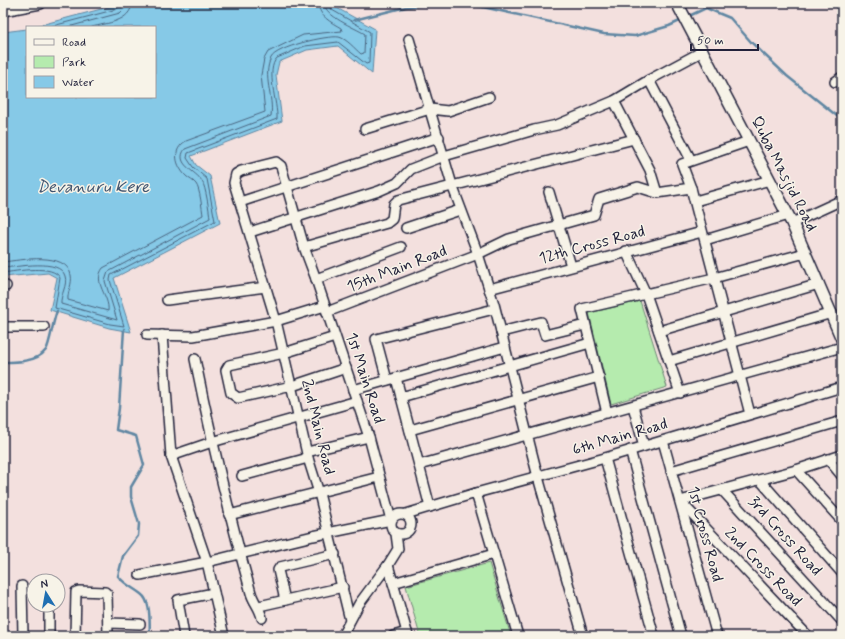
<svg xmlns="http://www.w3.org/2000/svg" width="845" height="639" font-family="Mynerve,sans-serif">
<rect width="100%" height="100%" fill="#f3e0de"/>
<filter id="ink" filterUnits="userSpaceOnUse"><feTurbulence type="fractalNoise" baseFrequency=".025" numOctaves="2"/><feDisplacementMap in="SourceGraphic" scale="8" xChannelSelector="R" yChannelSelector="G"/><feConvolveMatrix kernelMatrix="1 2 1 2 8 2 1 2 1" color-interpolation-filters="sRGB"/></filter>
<g filter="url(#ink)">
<g fill="#b5ebae" stroke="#6c8674">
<path d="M640,301L667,387L611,404L589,313Z"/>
<path d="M489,563L511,636H420L406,586Z"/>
</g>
<path fill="#86c9e7" stroke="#5e86a2" d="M124,3H332L335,7L375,29L372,74L338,46L307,50L279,62L276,75L282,121L191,156L196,165L210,176L220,223L114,278L131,332L109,328L50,310L57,278L48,273L3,277V32L27,29V97H155V27H33Z"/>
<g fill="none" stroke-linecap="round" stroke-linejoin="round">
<g stroke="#4a6580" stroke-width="1">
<path d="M49,27L117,9L121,3"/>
<path d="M68,27L120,13L124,9L126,3"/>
<path d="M92,27C106,23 131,22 132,3"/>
<path d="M3,262C21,260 66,251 71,275C73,284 67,292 68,300L108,311C110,296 92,283 103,268L203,215C202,209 200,189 196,184C194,181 189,179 186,176C176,166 171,150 186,141L265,112L261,75L264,59L268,52L303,35L342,31L341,28C331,22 319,17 318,3"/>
<path d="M3,268C17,267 60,258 65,276C68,285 60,295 61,304L117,320L105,281L108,272L210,218C209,210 206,188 202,181C196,171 174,164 185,149L271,116C274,97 262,76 271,58C276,47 327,35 339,37C347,39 355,49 361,54L364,53L365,34C354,27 325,17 324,3"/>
<path d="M3,273C17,271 54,264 60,278L55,308L110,324L124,326L110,280L111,275L215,221L207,179L193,167L187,158L188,153L277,119C278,103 265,70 277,58L305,46L338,42L366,64L369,63L370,32L332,10L329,3"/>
</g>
<g stroke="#5e86a2" stroke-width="2.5">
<path d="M465,3L604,34L635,36L669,26L682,20"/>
<path d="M687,17L706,8L730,18L751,42L787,76L842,120"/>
<path d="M354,20L406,7L442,3"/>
<path d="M124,329L119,408L116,430L136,436L144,465L131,487V497L139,524L138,536L123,556L118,576C125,585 132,587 141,594C152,602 149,624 150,636"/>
<path d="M3,362C17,362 37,362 46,350C50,344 53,320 57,311"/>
</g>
<defs>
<g id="minor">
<path d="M409,39L452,185L478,254L494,304L538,477L583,636"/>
<path d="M649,80L691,160"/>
<path d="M835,82L842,77"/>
<path d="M614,101L650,170L657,193"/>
<path d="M365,129L430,109L448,111L489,97"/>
<path d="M749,141L682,164L691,188L750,414"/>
<path d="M549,192L571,266"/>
<path d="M695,201L770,180"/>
<path d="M240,202L439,137"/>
<path d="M792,223L842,200"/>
<path d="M406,228L460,210"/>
<path d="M250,232L379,191L397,183L411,169L444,156L534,130L557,125L614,101L649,80L703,51"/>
<path d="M705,240L788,215"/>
<path d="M304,247L387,223L392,219L394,204L398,200L634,139"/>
<path d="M626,251L646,294L680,393"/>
<path d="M316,279L401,247"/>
<path d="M3,286H6"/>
<path d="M489,289L702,232"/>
<path d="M167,300L266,287"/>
<path d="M327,312L478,254L509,239L594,215L599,199L638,187L657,193L691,188"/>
<path d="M3,327H44"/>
<path d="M659,331L819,284"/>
<path d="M501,332L541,322L545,335L585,325"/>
<path d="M147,335L193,336L276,321L325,306"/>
<path d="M162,335L171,456L207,562L224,636"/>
<path d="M335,337L284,353L229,365L226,370L231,393L238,398L292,386L346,368"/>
<path d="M195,359C211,438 229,515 251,593C254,603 260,608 262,618"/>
<path d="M669,361L832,313"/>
<path d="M396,378L430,507"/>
<path d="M387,380L376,339L494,309"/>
<path d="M353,390L505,347"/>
<path d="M401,397L590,343"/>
<path d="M633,406L644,446"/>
<path d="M607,413L582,309L714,278L805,253"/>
<path d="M410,430L599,377"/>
<path d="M663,441L717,636"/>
<path d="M630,450L681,636"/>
<path d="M307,452L369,437"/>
<path d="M171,456L212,442L357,401"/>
<path d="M605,458L654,636"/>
<path d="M828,459L842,476"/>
<path d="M419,465L842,347"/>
<path d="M796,470L842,521"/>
<path d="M671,471L842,421"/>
<path d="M242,476L308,458"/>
<path d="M760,480L842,573"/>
<path d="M722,490L842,621"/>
<path d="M476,493L518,636"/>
<circle cx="401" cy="524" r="10"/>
<path d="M406,514L476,493L605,458L842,387"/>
<path d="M229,515L379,477"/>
<path d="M388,565L408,636"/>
<path d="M140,575L207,562L313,536L391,520L369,437L316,279L304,247L281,166L276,162L241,171L236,174L234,183L276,321L308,458L319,493L350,620"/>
<path d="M393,583L494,554"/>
<path d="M22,586L23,636"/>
<path d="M285,600L278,570L280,567L335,554"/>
<path d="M259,606L343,587"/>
<path d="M108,623L140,624"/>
<path d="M49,636V605"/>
<path d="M75,636L76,592L79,591L105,592L107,594L108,636"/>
<path d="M184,636L178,600L214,593"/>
<path d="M342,636L359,604L388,565L398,549L396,534"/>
<path d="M393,636L407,632"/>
<path d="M808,636L680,501L796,470L842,455"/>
</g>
<g id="tertiary">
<path d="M677,3L792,223L842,339"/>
<path d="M3,10L40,3"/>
</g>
</defs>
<use href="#minor" stroke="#22223b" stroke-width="12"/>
<use href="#tertiary" stroke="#22223b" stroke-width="14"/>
<use href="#minor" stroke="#f7f3e8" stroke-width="9"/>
<use href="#tertiary" stroke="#f7f3e8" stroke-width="11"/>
</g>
</g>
<g text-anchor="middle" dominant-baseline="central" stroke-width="3" stroke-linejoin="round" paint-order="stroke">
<g font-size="16" fill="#22223b" stroke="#f7f3e8">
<text transform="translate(784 174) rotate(63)">Quba Masjid Road</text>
<text transform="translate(592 245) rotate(-15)">12th Cross Road</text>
<text transform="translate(397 269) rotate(-21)">15th Main Road</text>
<text transform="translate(365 378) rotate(72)">1st Main Road</text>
<text transform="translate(318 427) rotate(76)">2nd Main Road</text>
<text transform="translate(620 437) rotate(-16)">6th Main Road</text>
<text transform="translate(705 534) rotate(75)">1st Cross Road</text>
<text transform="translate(785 536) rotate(48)">3rd Cross Road</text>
<text transform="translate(763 567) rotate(46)">2nd Cross Road</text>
</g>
<g font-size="17" font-style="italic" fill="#40546f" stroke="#f7f3e8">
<text x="93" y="187">Devanuru Kere</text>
</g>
</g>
<rect width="845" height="639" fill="none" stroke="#f7f3e8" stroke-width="16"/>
<rect x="8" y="8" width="829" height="623" fill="none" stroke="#22223b" stroke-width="1.5" filter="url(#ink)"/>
<rect x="26" y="26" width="130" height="72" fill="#f7f3e8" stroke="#a29fa3"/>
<rect x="34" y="39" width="20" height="6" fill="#f7f3e8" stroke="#a29fa3"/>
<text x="62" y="46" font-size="12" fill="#22223b">Road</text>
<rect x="34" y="56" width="20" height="12" fill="#b5ebae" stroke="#a29fa3"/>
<text x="62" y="66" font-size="12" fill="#22223b">Park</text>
<rect x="34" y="76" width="20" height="12" fill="#86c9e7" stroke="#a29fa3"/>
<text x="62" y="86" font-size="12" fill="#22223b">Water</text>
<g transform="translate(46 593) rotate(349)"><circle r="19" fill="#f7f3e8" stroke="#a29fa3"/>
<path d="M0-3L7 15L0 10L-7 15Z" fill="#1f6fb2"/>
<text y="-6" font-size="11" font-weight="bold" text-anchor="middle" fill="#22223b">N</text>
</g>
<path d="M691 44v6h67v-6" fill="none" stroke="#22223b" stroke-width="2"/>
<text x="697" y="44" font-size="12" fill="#22223b" stroke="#f7f3e8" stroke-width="3" paint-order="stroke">50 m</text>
</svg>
